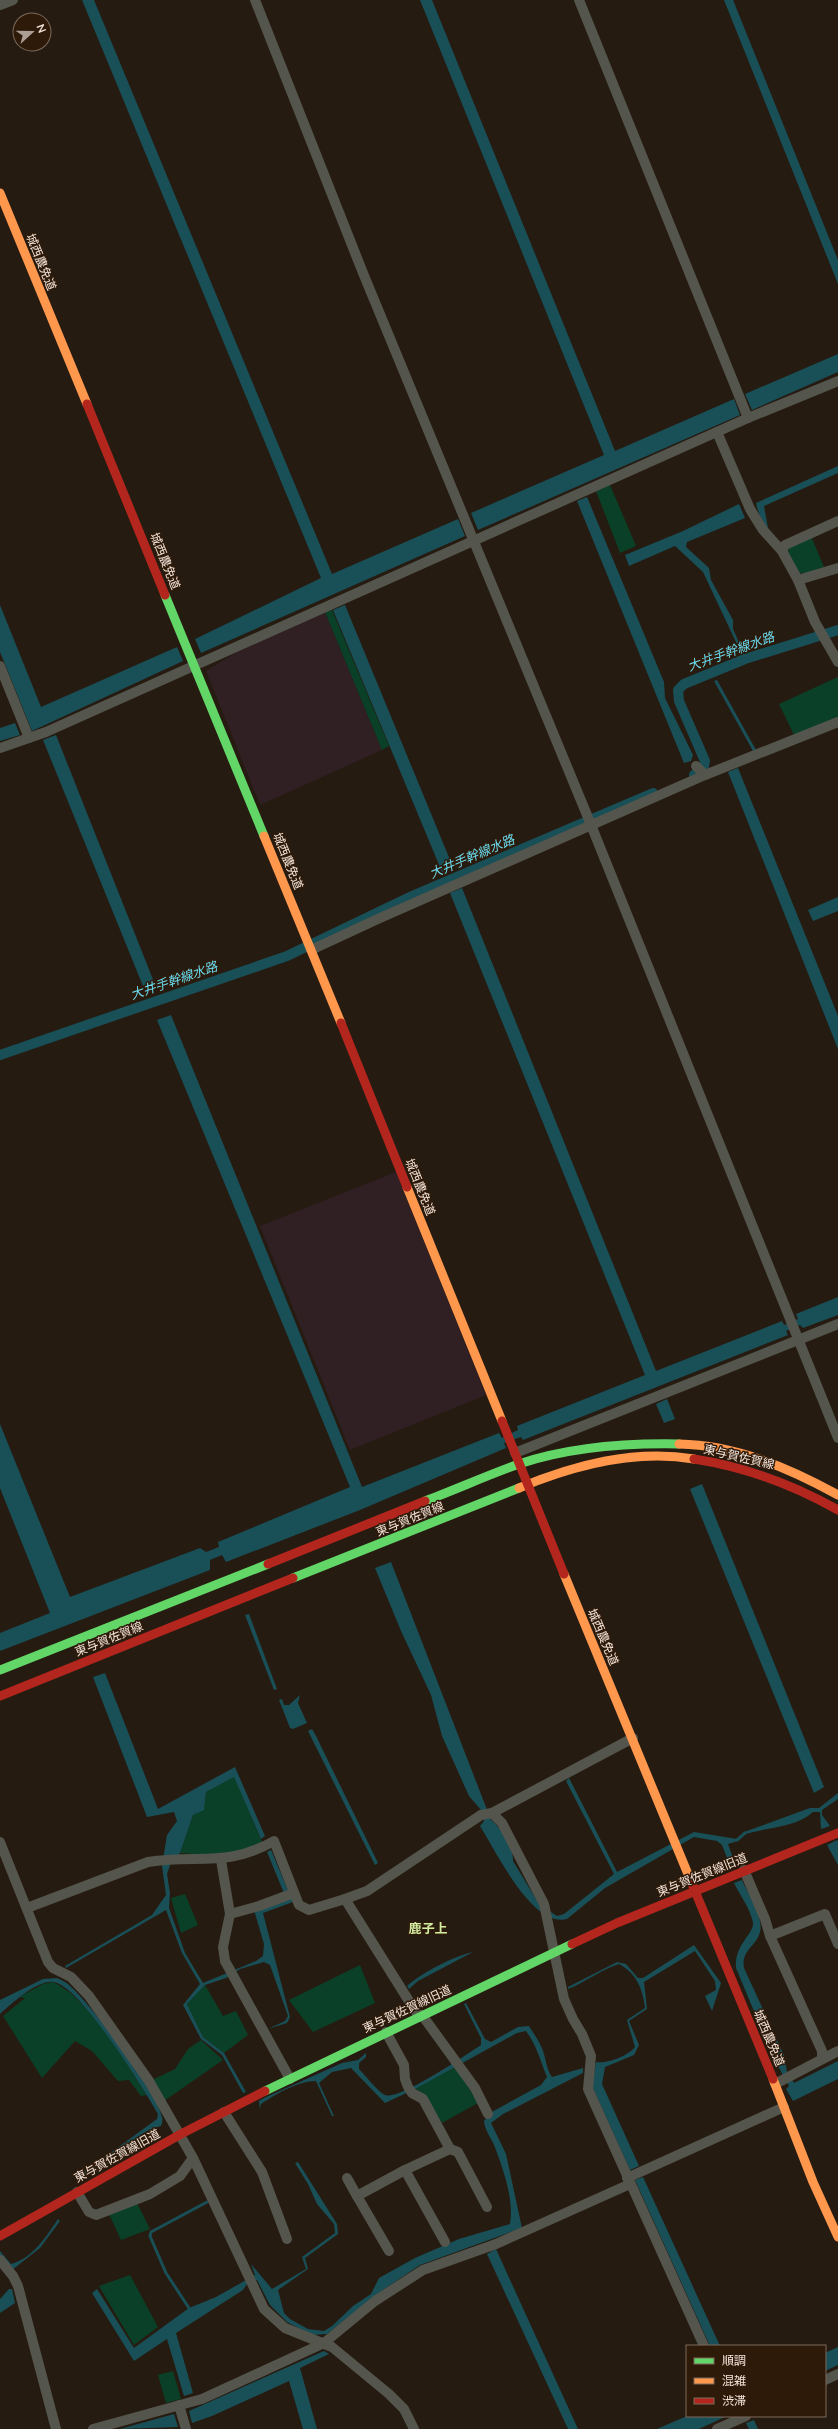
<svg xmlns="http://www.w3.org/2000/svg" width="838" height="2429" font-family="'Nunito Sans','Noto Sans JP',sans-serif">
<rect width="100%" height="100%" fill="#261b11"/>
<g fill="#301f23">
<path d="M325,612L382,750L260,805L206,671L237,652Z"/>
<path d="M396,1172L486,1395L350,1450L260,1226Z"/>
</g>
<g fill="#094027">
<path d="M610,485L636,546L620,553L596,491Z"/>
<path d="M811,536L824,567L805,574L799,573L788,552L790,546Z"/>
<path d="M332,610L389,746L382,750L325,612Z"/>
<path d="M838,677V719L795,737L779,704Z"/>
<path d="M234,1776L263,1844L223,1856L180,1853L193,1815L204,1809L206,1792Z"/>
<path d="M185,1894L198,1925L181,1933L171,1898Z"/>
<path d="M360,1965L375,2003L313,2032L289,2000Z"/>
<path d="M53,1982C89,1998 125,2062 147,2095L141,2096L129,2080L118,2081L92,2051L75,2041L42,2078L3,2016L25,1998L19,1997L43,1984Z"/>
<path d="M205,1985L223,2016L236,2011L248,2035L224,2053L203,2037L187,2004Z"/>
<path d="M201,2040L223,2060L164,2101L152,2080L175,2069L188,2049Z"/>
<path d="M454,2064L478,2103L442,2123L426,2097L415,2088Z"/>
<path d="M137,2203L150,2229L121,2240L109,2214Z"/>
<path d="M130,2275L158,2327L134,2345L99,2286Z"/>
<path d="M173,2371L181,2399L166,2403L158,2375Z"/>
</g>
<g fill="#194f57">
<path d="M82,0H94L332,574L458,519L465,536L201,653L195,639L321,578Z"/>
<path d="M420,0H432L615,451L734,399L740,415L478,530L471,513L604,455Z"/>
<path d="M724,0H733L838,260V284Z"/>
<path d="M838,354V372L752,410L745,394Z"/>
<path d="M838,466V473L764,506L768,528L778,540C767,530 759,518 756,503Z"/>
<path d="M587,497L664,682L665,698L693,755L691,761L684,763L577,501Z"/>
<path d="M739,504L745,518L687,542L686,547L709,568L711,580L733,620V629L745,656L743,657L703,572L675,546L629,566L625,555L683,531Z"/>
<path d="M0,605L41,707L177,647L183,661L32,731L0,652Z"/>
<path d="M345,605L453,867L442,872L333,610Z"/>
<path d="M717,680L756,750L753,751L714,681Z"/>
<path d="M15,723L20,735L0,741V728Z"/>
<path d="M56,735L154,982L143,986L43,740Z"/>
<path d="M738,768L838,1016V1049L728,772Z"/>
<path d="M462,888L656,1371L782,1321L784,1325L798,1319L796,1314L838,1297V1315L803,1328L800,1325L786,1331L788,1335L523,1440L521,1437L504,1443L506,1448L360,1510L226,1562L222,1555L210,1560V1570L0,1651V1633L50,1613L0,1488V1424L70,1597L200,1548L206,1552L219,1547L218,1542L350,1487L157,1020L171,1015L362,1487L499,1433L502,1438L518,1430L517,1426L645,1375L450,893Z"/>
<path d="M838,897V911L813,921L808,910Z"/>
<path d="M667,1399L675,1419L664,1423L656,1404Z"/>
<path d="M702,1484L824,1787L814,1793L690,1489Z"/>
<path d="M391,1562L491,1820C501,1827 514,1849 513,1861L539,1904L557,1916L564,1914L614,1874L566,1781L569,1778L617,1872L694,1832L737,1839L738,1841L728,1844L736,1866L731,1868L722,1845L717,1841L694,1837L605,1888L567,1919C532,1928 496,1851 480,1826L484,1821L481,1810L469,1796L442,1736L431,1695L401,1631L375,1568Z"/>
<path d="M249,1614L277,1689L274,1690L245,1615Z"/>
<path d="M105,1673L158,1809L235,1767L265,1836L261,1839L234,1777L206,1792L204,1810L193,1815L180,1853L170,1865L167,1874L170,1893L169,1908L185,1953L203,1983L256,1961L263,1956L264,1944L254,1910L286,1898L267,1852L271,1850L293,1902L263,1913L290,2017L287,2023L268,2029L285,2021L288,2016L270,1965L264,1962L240,1969L226,1978L205,1985L187,2004L203,2037L224,2053L246,2092L243,2093L222,2055L201,2039L183,2005L200,1984L182,1953L166,1910L66,1968L65,1966L152,1915L166,1895L162,1866L167,1835L177,1821L174,1812L147,1817L93,1677Z"/>
<path d="M300,1695L298,1703L307,1723L293,1729L290,1728L279,1700L282,1699L284,1705H289Z"/>
<path d="M312,1729L316,1736L378,1863L375,1865L308,1731Z"/>
<path d="M838,1793V1799L822,1810V1815L830,1826L821,1829L820,1812H813C795,1828 768,1827 746,1834L744,1832L810,1808H819Z"/>
<path d="M837,1840L838,1842V1865L827,1845Z"/>
<path d="M742,1880C748,1894 764,1917 760,1932C756,1947 741,1950 744,1968L784,2055L787,2072L794,2083L838,2061V2079L793,2101L786,2089L789,2086L773,2057L736,1968C734,1945 754,1934 753,1923C751,1910 740,1895 734,1883Z"/>
<path d="M694,1945L721,1983L712,2011L705,1996L716,1990L715,1981L695,1951L644,1982L647,2009L629,2021L639,2045L634,2055L605,2067L602,2084L639,2166L630,2170L592,2086L596,2062C607,2064 628,2056 635,2047L627,2020L645,2008C643,1989 636,1973 619,1964C600,1970 586,1982 568,1989V1987L617,1962L626,1964L638,1978H643Z"/>
<path d="M473,1952L418,1981L409,1989L407,1986C423,1972 452,1957 473,1952Z"/>
<path d="M57,1978C61,1980 66,1982 70,1986C91,2004 157,2092 162,2117C163,2120 162,2124 161,2126C136,2131 121,2155 101,2169C96,2173 88,2175 82,2178L80,2175L157,2119L158,2114C144,2089 80,1986 54,1982C38,1979 11,2004 0,2014V2000L43,1979Z"/>
<path d="M466,2003L485,2039L491,2042L518,2027L529,2026C533,2033 538,2039 541,2046C546,2056 546,2070 552,2077L583,2068V2073L503,2114L491,2123L506,2154L522,2228L420,2265L380,2292L327,2334L311,2335L287,2322L270,2305L257,2280L247,2284L243,2290L176,2333L193,2393L184,2396L167,2339L134,2361L92,2293L97,2289L134,2348L189,2308L216,2297L255,2275L251,2264L272,2289L306,2269L302,2257L335,2233L334,2224L317,2204L308,2184L295,2163L298,2162L337,2224L338,2234L305,2258L308,2269L278,2290L284,2313L290,2319L308,2329L324,2331L332,2326L353,2306L371,2294L379,2278L415,2258L459,2239L510,2224C514,2200 504,2172 496,2150C493,2140 485,2132 484,2121L490,2113L541,2085L547,2077C540,2060 537,2046 526,2031L517,2033L415,2089L385,2103L351,2068L332,2072L319,2083L334,2116H332L316,2081C298,2081 276,2094 261,2104L260,2109L259,2101L264,2098L342,2063L358,2060L366,2053V2057L359,2063V2069C365,2075 378,2092 385,2095C399,2101 467,2054 481,2045V2038L464,2004Z"/>
<path d="M643,2177L720,2346H710L635,2180Z"/>
<path d="M58,2219L60,2221L40,2248L12,2270L0,2255V2251L11,2264C33,2258 46,2237 58,2219Z"/>
<path d="M496,2249L578,2429H568L487,2254Z"/>
<path d="M9,2289H12L15,2303L0,2313V2299Z"/>
<path d="M838,2347V2365L825,2371V2353Z"/>
<path d="M324,2351L329,2354L300,2368L317,2429H303L289,2381L212,2416L192,2423L189,2411Z"/>
<path d="M174,2414L178,2427L120,2429Z"/>
<path d="M687,2416H727L699,2429H657Z"/>
<path d="M754,2420L758,2429H749L746,2423Z"/>
</g>
<g fill="none" stroke-linecap="round" stroke-linejoin="round">
<g stroke="#194f57" stroke-width="3">
<path d="M737,1840L745,1833"/>
<path d="M189,2308L166,2273L150,2236L151,2232L207,2202"/>
</g>
<g stroke="#194f57" stroke-width="10">
<path d="M694,775L704,766L705,761L679,701L678,690L684,684L745,659L838,630"/>
<path d="M0,1055L287,956L412,896L653,793"/>
</g>
<g stroke="#54554c" stroke-width="10">
<path d="M255,0L363,273L587,815L838,1438"/>
<path d="M579,0L748,418"/>
<path d="M0,5L13,0"/>
<path d="M717,432L750,509L763,530L782,551L798,580L815,622L838,662"/>
<path d="M782,551L785,545L838,521"/>
<path d="M798,580L838,568"/>
<path d="M0,666L29,738"/>
<path d="M0,748L46,732L748,418L838,381"/>
<path d="M696,766L705,775"/>
<path d="M311,950L380,918L705,775L838,722"/>
<path d="M515,1453L838,1324"/>
<path d="M492,1813L502,1823L544,1904L564,1999L573,2019L582,2034L591,2056L588,2089L704,2346"/>
<path d="M0,1842L48,1962L53,1968L71,1977L89,1996L149,2081L193,2158L264,2309L285,2328L332,2347L389,2394L404,2409L414,2429"/>
<path d="M221,1860L230,1914L223,1947L225,1961L290,2079"/>
<path d="M744,1870L765,1919L770,1936"/>
<path d="M345,1899L367,1891L481,1815L492,1813L633,1738"/>
<path d="M27,1908L148,1862C198,1854 226,1868 274,1841L299,1905L309,1910L345,1899L419,2017"/>
<path d="M230,1914L259,1906L294,1893"/>
<path d="M422,2015L475,2088L488,2114"/>
<path d="M386,2032L404,2065L405,2079L408,2087L412,2093L423,2099L450,2149L458,2152L487,2207"/>
<path d="M822,2059V2051L770,1936L825,1914L838,1944"/>
<path d="M775,2084L838,2051"/>
<path d="M224,2112L262,2172L287,2239"/>
<path d="M405,2170L445,2242"/>
<path d="M347,2178L357,2196"/>
<path d="M627,2178L784,2107"/>
<path d="M77,2192L89,2212L96,2215L150,2194L180,2176L193,2158"/>
<path d="M389,2251L357,2196L405,2170L450,2149"/>
<path d="M0,2260L13,2276L18,2286L56,2429"/>
<path d="M825,2380L838,2374"/>
<path d="M179,2405L186,2429"/>
<path d="M93,2429L202,2399L324,2343L375,2301L423,2270L496,2244L630,2184"/>
<path d="M717,2429L746,2416"/>
</g>
<g stroke="#63d668" stroke-width="9">
<path d="M165,595L264,836"/>
<path d="M425,1501C457,1489 488,1475 519,1464C570,1447 626,1443 679,1444"/>
<path d="M293,1578L519,1488"/>
<path d="M0,1670L268,1564"/>
<path d="M265,2091L572,1944"/>
</g>
<g stroke="#ff974d" stroke-width="9">
<path d="M0,193L87,404"/>
<path d="M264,836L341,1023"/>
<path d="M407,1187L502,1421"/>
<path d="M679,1444C736,1445 789,1468 838,1495"/>
<path d="M519,1488C574,1465 634,1449 694,1459"/>
<path d="M564,1574L690,1879"/>
<path d="M773,2079L813,2182L838,2237"/>
</g>
<g stroke="#b3261e" stroke-width="9">
<path d="M87,404L165,595"/>
<path d="M341,1023L407,1187"/>
<path d="M502,1421L564,1574"/>
<path d="M694,1459C746,1467 792,1484 838,1510"/>
<path d="M268,1564L425,1501"/>
<path d="M0,1696L293,1578"/>
<path d="M690,1879L773,2079"/>
<path d="M572,1944L617,1923L838,1833"/>
<path d="M0,2236L181,2134L265,2091"/>
</g>
</g>
<g text-anchor="middle" dominant-baseline="central" stroke-width="3" stroke-linejoin="round" paint-order="stroke">
<g font-size="12" fill="#f3e4da" stroke="#2e1a09">
<text transform="translate(41 262) rotate(68)">城西農免道</text>
<text transform="translate(165 561) rotate(68)">城西農免道</text>
<text transform="translate(288 861) rotate(68)">城西農免道</text>
<text transform="translate(420 1187) rotate(68)">城西農免道</text>
<text transform="translate(739 1457) rotate(13)">東与賀佐賀線</text>
<text transform="translate(410 1519) rotate(-22)">東与賀佐賀線</text>
<text transform="translate(603 1637) rotate(67)">城西農免道</text>
<text transform="translate(109 1639) rotate(-22)">東与賀佐賀線</text>
<text transform="translate(702 1875) rotate(-22)">東与賀佐賀線旧道</text>
<text transform="translate(407 2009) rotate(-25)">東与賀佐賀線旧道</text>
<text transform="translate(769 2038) rotate(67)">城西農免道</text>
<text transform="translate(117 2156) rotate(-29)">東与賀佐賀線旧道</text>
</g>
<g font-size="13" font-style="italic" fill="#68daef" stroke="#2e1a09">
<text transform="translate(731 652) rotate(-20)">大井手幹線水路</text>
<text transform="translate(472 857) rotate(-23)">大井手幹線水路</text>
<text transform="translate(174 981) rotate(-19)">大井手幹線水路</text>
</g>
<g font-size="13" font-weight="bold" fill="#d2eba1" stroke="#2e1a09">
<text x="428" y="1929">鹿子上</text>
</g>
</g>
<rect x="686" y="2345" width="140" height="72" fill="#2e1a09" stroke="#7d6b5d"/>
<rect x="694" y="2358" width="20" height="6" fill="#63d668" stroke="#7d6b5d"/>
<text x="722" y="2365" font-size="12" fill="#f3e4da">順調</text>
<rect x="694" y="2378" width="20" height="6" fill="#ff974d" stroke="#7d6b5d"/>
<text x="722" y="2385" font-size="12" fill="#f3e4da">混雑</text>
<rect x="694" y="2398" width="20" height="6" fill="#b3261e" stroke="#7d6b5d"/>
<text x="722" y="2405" font-size="12" fill="#f3e4da">渋滞</text>
<g transform="translate(32 32) rotate(69)"><circle r="19" fill="#2e1a09" stroke="#7d6b5d"/>
<path d="M0-3L7 15L0 10L-7 15Z" fill="#ab9e94"/>
<text y="-6" font-size="11" font-weight="bold" text-anchor="middle" fill="#f3e4da">N</text>
</g>
</svg>
